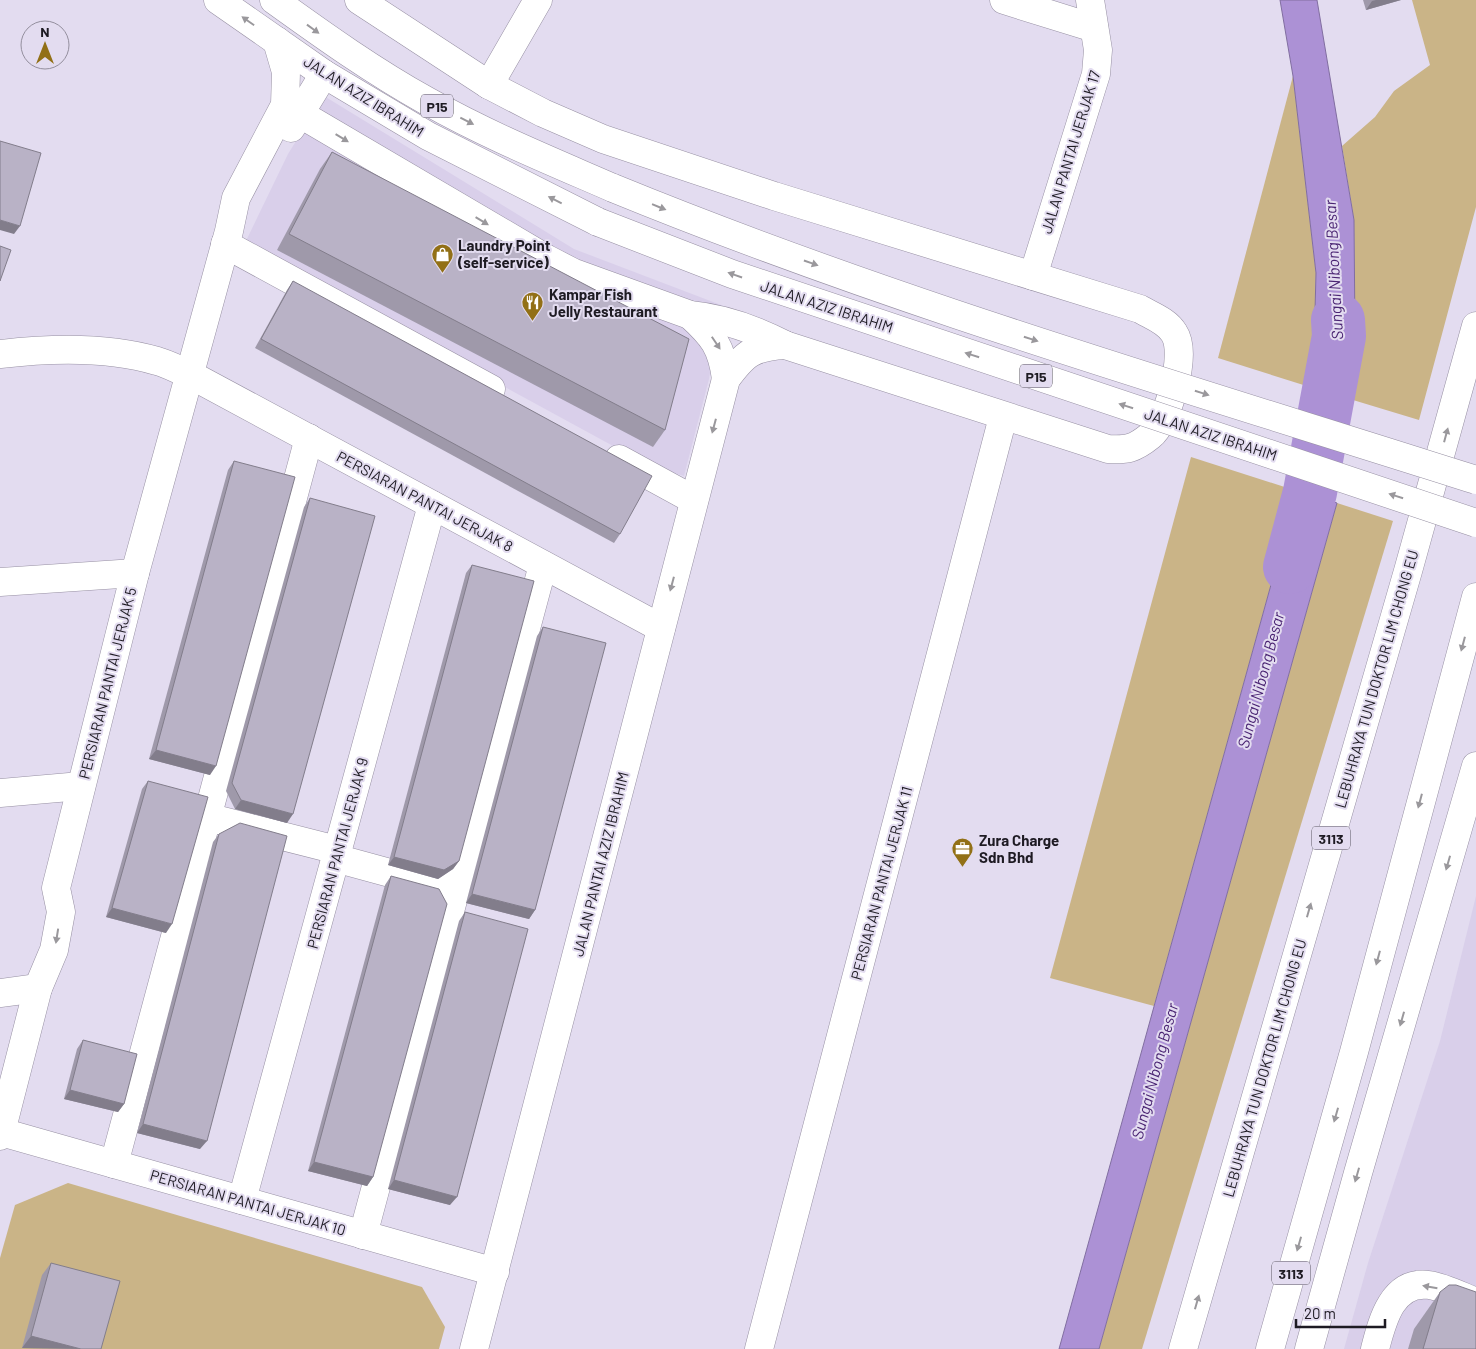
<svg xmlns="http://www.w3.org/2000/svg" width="1476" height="1349" font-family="Barlow,sans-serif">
<rect width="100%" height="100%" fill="#e3dcf0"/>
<g fill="#d9cfea">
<path d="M324,96L574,249L721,305L709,379L684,476L648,465L244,245L288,154Z"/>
<path d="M1476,896V1349H1344L1368,1263L1440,1041Z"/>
</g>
<g fill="#cab487">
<path d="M1412,0H1476V207L1419,420L1353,400L1355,336L1354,220L1342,146L1375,117L1394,91L1430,65Z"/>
<path d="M1293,76L1316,273L1313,388L1218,358Z"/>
<path d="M1191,457L1297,491L1154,1006L1050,978Z"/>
<path d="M1337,503L1393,521L1142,1349H1099Z"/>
<path d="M68,1183L422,1287L445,1327L439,1349H0V1258L15,1205Z"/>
</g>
<g fill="#ac91d5" stroke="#816ea0">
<path d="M1280,0H1317L1354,220L1355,336L1353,400L1313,388L1316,273L1293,76Z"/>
<path d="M1297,491L1337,503L1099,1349H1059Z"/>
</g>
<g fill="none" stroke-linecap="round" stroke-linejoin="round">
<path stroke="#ac91d5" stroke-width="54" d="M1290,567L1310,492L1339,336L1338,320"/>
<defs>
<g id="minor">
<path d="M1004,0L1094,28"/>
<path d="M489,85L538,0"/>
<path d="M285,105L547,259L574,273L690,315C722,318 756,330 785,345L1108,449C1127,450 1134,449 1150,436C1168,422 1188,354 1174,333C1167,321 1152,316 1140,309L774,196L603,139L543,113L489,85L359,0"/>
<path d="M291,128L324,74"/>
<path d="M225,244L491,389"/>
<path d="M1033,276L1096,74L1098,50L1090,0"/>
<path d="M690,315C713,336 722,347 726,379"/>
<path d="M0,354C51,348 107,346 157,361C168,364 179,370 189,374L661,628"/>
<path d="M619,459L694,500"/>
<path d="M0,582L135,573"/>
<path d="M0,793L81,786"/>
<path d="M207,817L337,850"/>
<path d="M335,858L456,891"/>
<path d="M0,993L38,988"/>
<path d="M1,1132L495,1272"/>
<path d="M0,1136L38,988L54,950L61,912L56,888L135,573L229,231L236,198L285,105L286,72L277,41"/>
<path d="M114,1164L309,438"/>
<path d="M242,1200L432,505"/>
<path d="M363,1235L543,565"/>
<path d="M474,1349L726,379C745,353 753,347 785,345"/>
<path d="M759,1349L1003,417"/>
<path d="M1375,1349C1382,1322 1392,1280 1429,1285C1444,1287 1461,1296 1476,1302"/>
</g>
<g id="major">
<path d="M218,0L324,74L428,136L598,222"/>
<path d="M274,0C324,36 373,71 427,101C487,135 551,161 613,188"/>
</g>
<g id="highway">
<path d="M1183,1349L1408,571L1476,326"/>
<path d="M1270,1349L1354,1052L1476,597"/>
<path d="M1309,1349L1358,1173L1476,766"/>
</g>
</defs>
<use href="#minor" stroke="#9790a3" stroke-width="29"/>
<use href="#major" stroke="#9790a3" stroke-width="29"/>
<use href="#highway" stroke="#9790a3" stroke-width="29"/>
<use href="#minor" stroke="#fff" stroke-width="28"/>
<use href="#major" stroke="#fff" stroke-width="28"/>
<use href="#highway" stroke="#fff" stroke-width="28"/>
<defs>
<g id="major-bridge">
<path d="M613,188C894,303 1187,388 1476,480"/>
<path d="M598,222L732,274L1476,523"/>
</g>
</defs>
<use href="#major-bridge" stroke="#9790a3" stroke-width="29" stroke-linecap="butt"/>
<use href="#major-bridge" stroke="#fff" stroke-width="28"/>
</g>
<g fill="#9f99aa">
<path d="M1363,0H1401L1366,10Z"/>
<path d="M332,152L665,430L653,447L277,250L320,169Z"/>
<path d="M293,281L620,534L614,543L255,348L287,290Z"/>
<path d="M234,461L210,775L149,759L228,470Z"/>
<path d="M310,498L287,823L235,809L226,791L304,507Z"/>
<path d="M472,565L459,861L453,869L438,879L388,865L466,573Z"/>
<path d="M543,627L535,910L529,919L466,903L537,636Z"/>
<path d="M148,781L166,933L106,917L142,789Z"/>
<path d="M219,834L200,1149L137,1133L213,842Z"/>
<path d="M391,876L373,1177L367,1186L308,1171L385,885Z"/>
<path d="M465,912L450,1205L388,1189L459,921Z"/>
<path d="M83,1040L124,1104L118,1112L64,1099L77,1049Z"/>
<path d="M51,1263L101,1349L22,1348L42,1275Z"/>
<path d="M1440,1292L1476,1349H1408L1414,1329Z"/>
</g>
<g fill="#827d8b">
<path d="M1376,0H1401L1366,10L1372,1Z"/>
<path d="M0,220L20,226L14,234L0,230Z"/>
<path d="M156,750L216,766L210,775L149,759Z"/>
<path d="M241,800L293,814L287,823L235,809Z"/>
<path d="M394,857L459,861L453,869L438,879L388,865Z"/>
<path d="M472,894L535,910L529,919L466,903Z"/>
<path d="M112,908L172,924L166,933L106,917Z"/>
<path d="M70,1090L124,1104L118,1112L64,1099Z"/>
<path d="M143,1124L207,1141L200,1149L137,1133Z"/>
<path d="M314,1162L373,1177L367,1186L308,1171Z"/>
<path d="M394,1180L457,1197L450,1205L388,1189Z"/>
<path d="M31,1336L81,1349L22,1348Z"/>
</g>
<g fill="#b9b2c6" stroke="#827d8b">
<path d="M0,141L41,153L20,226L0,220Z"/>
<path d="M332,152L689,339L665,430L289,234Z"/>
<path d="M0,246L11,250L0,281Z"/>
<path d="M293,281L652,476L620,534L261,339Z"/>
<path d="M234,461L295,477L216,766L156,750Z"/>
<path d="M310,498L375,516L293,814L241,800L232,783Z"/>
<path d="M472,565L534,581L459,861L444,870L394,857Z"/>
<path d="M543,627L606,643L535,910L472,894Z"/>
<path d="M148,781L208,797L172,924L112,908Z"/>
<path d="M240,823L287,836L207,1141L143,1124L219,834Z"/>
<path d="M391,876L439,889L447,904L373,1177L314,1162Z"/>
<path d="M465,912L528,929L457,1197L394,1180Z"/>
<path d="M83,1040L137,1054L124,1104L70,1090Z"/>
<path d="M51,1263L120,1281L101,1349H81L31,1336Z"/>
<path d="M1449,1285H1456L1476,1292V1349H1423L1440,1292Z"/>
</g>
<defs><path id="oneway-solid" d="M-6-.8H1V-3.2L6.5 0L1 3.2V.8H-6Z" transform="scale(1.25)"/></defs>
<g fill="#9a989c">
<use href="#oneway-solid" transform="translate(248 21) rotate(-145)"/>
<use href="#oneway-solid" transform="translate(313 29) rotate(36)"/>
<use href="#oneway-solid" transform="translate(467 121) rotate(27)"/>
<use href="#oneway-solid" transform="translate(342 138) rotate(31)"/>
<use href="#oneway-solid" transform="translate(555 200) rotate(-153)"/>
<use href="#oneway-solid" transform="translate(659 207) rotate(22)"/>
<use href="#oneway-solid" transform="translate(482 221) rotate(31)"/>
<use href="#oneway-solid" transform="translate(811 263) rotate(19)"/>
<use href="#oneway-solid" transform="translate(735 275) rotate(-161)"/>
<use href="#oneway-solid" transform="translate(1031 339) rotate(18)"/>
<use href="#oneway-solid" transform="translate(716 343) rotate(56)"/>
<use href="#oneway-solid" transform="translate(972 355) rotate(-162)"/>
<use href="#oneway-solid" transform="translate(1202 393) rotate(18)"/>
<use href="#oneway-solid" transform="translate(1126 406) rotate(-162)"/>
<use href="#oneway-solid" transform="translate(714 426) rotate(105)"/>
<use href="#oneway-solid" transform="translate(1446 435) rotate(-75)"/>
<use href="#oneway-solid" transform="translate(1396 496) rotate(-162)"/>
<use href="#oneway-solid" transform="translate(672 584) rotate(105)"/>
<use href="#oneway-solid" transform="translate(1463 644) rotate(105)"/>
<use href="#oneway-solid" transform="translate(1420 801) rotate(105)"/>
<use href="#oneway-solid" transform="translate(1448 863) rotate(106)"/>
<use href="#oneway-solid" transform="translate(1309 910) rotate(-74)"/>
<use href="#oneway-solid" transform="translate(57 936) rotate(99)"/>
<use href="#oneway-solid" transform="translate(1378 958) rotate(105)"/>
<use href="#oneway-solid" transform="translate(1402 1019) rotate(106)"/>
<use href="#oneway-solid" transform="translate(1336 1115) rotate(106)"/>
<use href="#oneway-solid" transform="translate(1357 1175) rotate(106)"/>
<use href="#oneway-solid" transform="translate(1299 1244) rotate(106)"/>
<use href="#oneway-solid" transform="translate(1430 1287) rotate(-170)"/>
<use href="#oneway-solid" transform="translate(1197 1302) rotate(-74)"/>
</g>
<defs>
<symbol id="shop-pin" viewBox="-11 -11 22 30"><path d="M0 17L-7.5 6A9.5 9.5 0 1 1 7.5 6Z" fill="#927016" stroke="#e3dcf0"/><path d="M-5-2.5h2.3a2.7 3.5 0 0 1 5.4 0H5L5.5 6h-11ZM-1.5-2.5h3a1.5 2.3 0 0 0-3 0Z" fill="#fff"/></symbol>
<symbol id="restaurant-pin" viewBox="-11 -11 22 30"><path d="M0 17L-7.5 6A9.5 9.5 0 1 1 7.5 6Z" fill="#927016" stroke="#e3dcf0"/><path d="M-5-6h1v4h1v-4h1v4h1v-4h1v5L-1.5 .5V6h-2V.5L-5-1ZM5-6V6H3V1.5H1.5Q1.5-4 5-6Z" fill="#fff"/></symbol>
<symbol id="office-pin" viewBox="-11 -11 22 30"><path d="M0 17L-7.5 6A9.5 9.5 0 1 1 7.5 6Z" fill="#927016" stroke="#e3dcf0"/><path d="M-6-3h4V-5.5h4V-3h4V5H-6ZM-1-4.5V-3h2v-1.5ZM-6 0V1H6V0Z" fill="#fff"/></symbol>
</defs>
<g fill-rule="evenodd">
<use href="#shop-pin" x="430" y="242" width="25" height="34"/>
<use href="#restaurant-pin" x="520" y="290" width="25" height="34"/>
<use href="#office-pin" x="950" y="836" width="25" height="34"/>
</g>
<g text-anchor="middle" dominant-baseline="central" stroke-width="4" stroke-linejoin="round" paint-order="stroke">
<g fill="#e3dcf0" stroke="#595560" stroke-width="1">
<rect x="421" y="94.5" width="32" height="23" rx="4"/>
<rect x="1020" y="364.5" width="32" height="23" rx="4"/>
<rect x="1312" y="826.5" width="38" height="23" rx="4"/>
<rect x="1272" y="1261.5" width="38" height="23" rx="4"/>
</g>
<g font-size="14" font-weight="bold" fill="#1e1b23">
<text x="437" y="106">P15</text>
<text x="1036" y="376">P15</text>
<text x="1331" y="838">3113</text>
<text x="1291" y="1273">3113</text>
</g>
<g font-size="15" fill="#1e1b23" stroke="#e3dcf0">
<text transform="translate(364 96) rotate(32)">JALAN AZIZ IBRAHIM</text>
<text transform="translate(1070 152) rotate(-73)">JALAN PANTAI JERJAK 17</text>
<text transform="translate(827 306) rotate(18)">JALAN AZIZ IBRAHIM</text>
<text transform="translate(1211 434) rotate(18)">JALAN AZIZ IBRAHIM</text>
<text transform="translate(425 501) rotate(28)">PERSIARAN PANTAI JERJAK 8</text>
<text transform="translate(1376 679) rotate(-74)">LEBUHRAYA TUN DOKTOR LIM CHONG EU</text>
<text transform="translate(107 683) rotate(-76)">PERSIARAN PANTAI JERJAK 5</text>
<text transform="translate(337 853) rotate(-75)">PERSIARAN PANTAI JERJAK 9</text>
<text transform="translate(600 864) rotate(-76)">JALAN PANTAI AZIZ IBRAHIM</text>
<text transform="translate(881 883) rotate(-75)">PERSIARAN PANTAI JERJAK 11</text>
<text transform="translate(1264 1068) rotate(-74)">LEBUHRAYA TUN DOKTOR LIM CHONG EU</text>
<text transform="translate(248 1202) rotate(16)">PERSIARAN PANTAI JERJAK 10</text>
</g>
<g font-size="15" font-weight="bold" fill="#1e1b23" stroke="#e3dcf0" text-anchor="start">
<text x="458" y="245">Laundry Point<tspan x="458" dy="17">(self-service)</tspan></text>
<text x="549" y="294">Kampar Fish<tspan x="549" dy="17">Jelly Restaurant</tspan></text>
<text x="979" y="840">Zura Charge<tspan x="979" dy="17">Sdn Bhd</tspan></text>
</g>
<g font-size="16" font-style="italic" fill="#492372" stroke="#e3dcf0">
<text transform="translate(1333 270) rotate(-93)">Sungai Nibong Besar</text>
<text transform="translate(1260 680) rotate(-75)">Sungai Nibong Besar</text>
<text transform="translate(1154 1071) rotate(-75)">Sungai Nibong Besar</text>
</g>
</g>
<g transform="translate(45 45)"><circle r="24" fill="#e3dcf0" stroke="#948f9e"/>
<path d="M0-4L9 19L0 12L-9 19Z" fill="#927016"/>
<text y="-8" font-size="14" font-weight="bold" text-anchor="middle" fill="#1e1b23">N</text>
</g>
<path d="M1296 1319v8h89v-8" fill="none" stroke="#1e1b23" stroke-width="2.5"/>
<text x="1304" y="1319" font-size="15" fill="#1e1b23" stroke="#e3dcf0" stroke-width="4" paint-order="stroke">20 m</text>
</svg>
